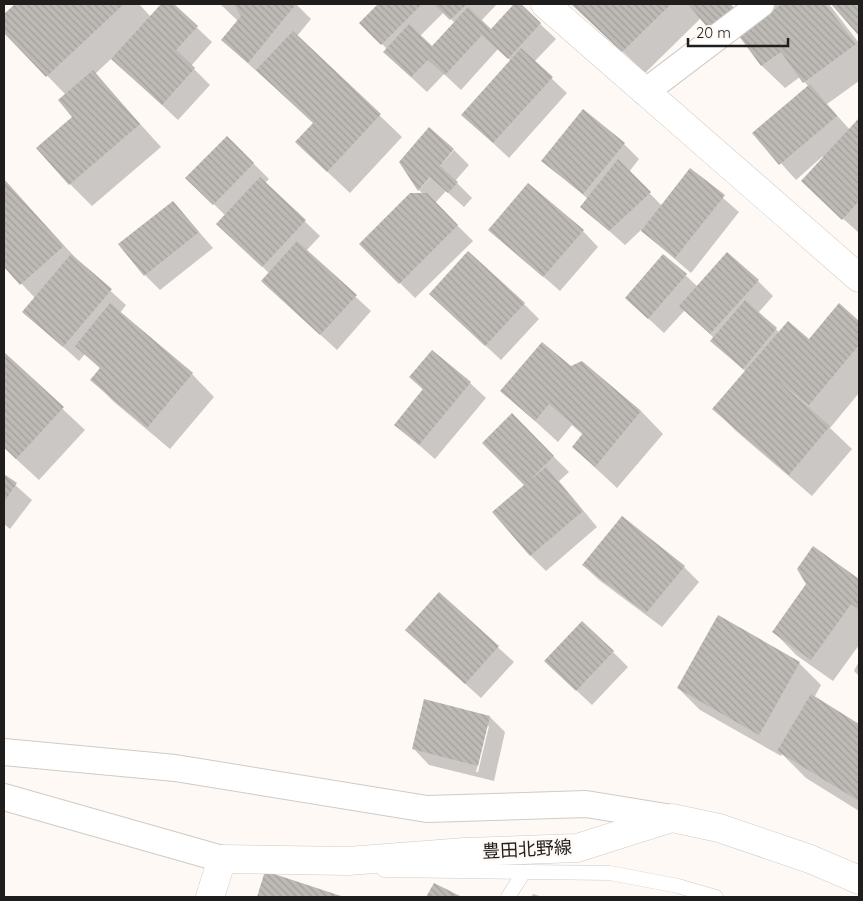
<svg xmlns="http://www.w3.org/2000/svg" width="863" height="901" font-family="Quicksand,'Noto Sans JP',sans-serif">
<defs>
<pattern id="building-back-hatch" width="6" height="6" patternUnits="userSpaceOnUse" patternTransform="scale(1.25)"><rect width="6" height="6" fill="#bdb9b5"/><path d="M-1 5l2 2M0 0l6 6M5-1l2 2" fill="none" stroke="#a29f9b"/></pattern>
</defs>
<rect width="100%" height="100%" fill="#fef9f5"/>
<g fill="#0003" fill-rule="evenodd">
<path d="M15,4H139L151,17L163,4H172L212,42L191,66L210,85L178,120L112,58L95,74L161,147L92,206L70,184L74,117L66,95L4,31V16Z"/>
<path d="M220,4H296L311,19L297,36L402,137L350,193L319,164L314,123L222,40L238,21Z"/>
<path d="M380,4H497L481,21L491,30L515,4H519L556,39L534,62L567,93L509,158L463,115L511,61L498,49L461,90L444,74L427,92L400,67L387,49L361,23ZM444,12L455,23L432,48L420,36Z"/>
<path d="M573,4H731L751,29L743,13L734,4H829L859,43V81L827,104L850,130L859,120V233L818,196L823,156L796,180L754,133L808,86L800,77L785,88L762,66L740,36L727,46L701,18L645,73Z"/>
<path d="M832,4H859V34Z"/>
<path d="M227,137L269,179L265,183L320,236L306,251L371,311L337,350L262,281L269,273L233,239L226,216L187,178Z"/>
<path d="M624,144L639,159L629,172L662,206L691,170L739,212L691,273L641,230L625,245L582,207L588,199L543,161Z"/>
<path d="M454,150L469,165L455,181L472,198L464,207L446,191L435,203L473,241L415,298L361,244L423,194L419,190Z"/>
<path d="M4,180L83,266L126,305L120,313L192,374L214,397L170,449L114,402L92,380L101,369L85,354L79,361L23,311L35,298L4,265Z"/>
<path d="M173,202L213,248L160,290L145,275Z"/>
<path d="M490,230L583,231L598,247L560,291Z"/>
<path d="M664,255L698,287L758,281L773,296L758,313L780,333L809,341L839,305L859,322V393L830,428L852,449L812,496L736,431L714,409L746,372L712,341L714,338L685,310L664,333L626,298Z"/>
<path d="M524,304L539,319L501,360L446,309Z"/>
<path d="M4,354L85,430L39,480L4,448Z"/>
<path d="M582,363L641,411L663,434L617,488L573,447L583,435L572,425L558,442L502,391Z"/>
<path d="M411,377L470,383L486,398L435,459L396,425L424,391Z"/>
<path d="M512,415L569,472L559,481L597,527L546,571L530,555L526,485Z"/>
<path d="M4,475L32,500L10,529L4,524Z"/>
<path d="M813,548L859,581V645L833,681L796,655L774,632L808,584Z"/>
<path d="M583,565L684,567L699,582L662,627L599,580Z"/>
<path d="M439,594L514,662L481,698L422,645Z"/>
<path d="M613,652L628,667L592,705L561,676Z"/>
<path d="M859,661V676L854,671Z"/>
<path d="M799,663L821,685L814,698L859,725V811L806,778L782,754L781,756L700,710L678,688Z"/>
<path d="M490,717L505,732L494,781L429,765L414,749ZM487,726H489L478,772H476Z"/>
<path d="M266,873L341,897H258Z"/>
<path d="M533,894L543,897H531Z"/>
</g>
<g fill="url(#building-back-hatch)">
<path d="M15,4H124L46,77L4,33V14Z"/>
<path d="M161,4H174L198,26L176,50L195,68L162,105L111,59Z"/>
<path d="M234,4H296L248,63L221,40L241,16Z"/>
<path d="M378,4H422L381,45L359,23Z"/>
<path d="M434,4H467L450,20Z"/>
<path d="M514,4H521L541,23L508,59L482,35L445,75L428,60L411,77L383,52L409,24L432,46L468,7L491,29Z"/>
<path d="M571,4H671L622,52Z"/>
<path d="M688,4H730L736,11L711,32Z"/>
<path d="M782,4H825L856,44L803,83L781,52L761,66L739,36Z"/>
<path d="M831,4H859V36Z"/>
<path d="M293,31L381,114L327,172L295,142L313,123L256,70Z"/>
<path d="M521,48L553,77L493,143L461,115Z"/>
<path d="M93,70L140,124L69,185L36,148L72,117L58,100Z"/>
<path d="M810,84L837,116L779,165L752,133Z"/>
<path d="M583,109L625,143L583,194L541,161Z"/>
<path d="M859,118V201L842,220L801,181Z"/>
<path d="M429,127L454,149L440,166L458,182L448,193L430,177L418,191L399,162Z"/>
<path d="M227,136L254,163L213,205L185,178Z"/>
<path d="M618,159L651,192L609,231L580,207Z"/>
<path d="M690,168L725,195L675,258L641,231Z"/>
<path d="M260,177L306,220L262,267L216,224Z"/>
<path d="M4,179L64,246L20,285L4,267Z"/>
<path d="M528,183L584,230L543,277L488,230Z"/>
<path d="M410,193H427L458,225L399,284L359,244Z"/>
<path d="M173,201L199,232L144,276L118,244Z"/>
<path d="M297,241L357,295L320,335L261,281Z"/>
<path d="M468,251L525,303L485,346L429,294Z"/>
<path d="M727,252L759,280L710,334L679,306Z"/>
<path d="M71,254L112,289L63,347L22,312Z"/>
<path d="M663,254L687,274L648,319L625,298Z"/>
<path d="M745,300L777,328L743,369L710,341Z"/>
<path d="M110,303L193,373L147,428L90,380L100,368L75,346Z"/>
<path d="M839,303L859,321V345L809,405L778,381L830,426L789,475L712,409L788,321L809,339Z"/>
<path d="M542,342L571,366L582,361L641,411L595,467L572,447L583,433L549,404L535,421L500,391Z"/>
<path d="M432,350L471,382L419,445L394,425L423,389L409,377Z"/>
<path d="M4,352L64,407L16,459L4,447Z"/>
<path d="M512,413L554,456L528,482L546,467L583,511L530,556L492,512L524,485L482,443Z"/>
<path d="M4,474L17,483L4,502Z"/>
<path d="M622,516L685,566L646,613L582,565Z"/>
<path d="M813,546L859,579V607L858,609L851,604L811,660L772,632L806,584L797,569Z"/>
<path d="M439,592L499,646L465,684L405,630Z"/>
<path d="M718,615L800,662L759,735L677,688Z"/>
<path d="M582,621L614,651L576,691L544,661Z"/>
<path d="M811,694L859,724V801L777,751Z"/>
<path d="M424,699L490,716L478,766L412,749Z"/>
<path d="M265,871L344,897H257Z"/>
<path d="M434,883L462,897H426Z"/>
</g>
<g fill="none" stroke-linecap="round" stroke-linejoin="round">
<defs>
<g id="lane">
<path d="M384,870L610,873L678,886L716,897"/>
<path d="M508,897L524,872"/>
</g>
<g id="street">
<path d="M645,92L761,4"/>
<path d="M4,752L175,768L427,809L586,804L672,818"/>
<path d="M4,797L222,859"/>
</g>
<g id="secondary">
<path d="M545,4L859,278"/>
<path d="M210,897L222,859L348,861L465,852L577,848L672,818L719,828L810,859L859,880"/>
</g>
</defs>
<use href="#lane" stroke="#cfcbc6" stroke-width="15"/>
<use href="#street" stroke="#cfcbc6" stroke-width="28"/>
<use href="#secondary" stroke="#cfcbc6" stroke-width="29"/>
<use href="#lane" stroke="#fff" stroke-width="14"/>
<use href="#street" stroke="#fff" stroke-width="26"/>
<use href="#secondary" stroke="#fff" stroke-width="28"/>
</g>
<g text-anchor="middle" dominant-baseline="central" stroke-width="5" stroke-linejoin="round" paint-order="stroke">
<g font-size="18" fill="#201e1d" stroke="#fef9f5">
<text transform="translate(527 849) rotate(-3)">豊田北野線</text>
</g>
</g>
<rect width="863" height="901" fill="none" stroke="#201e1d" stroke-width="10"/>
<path d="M688 38v8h100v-8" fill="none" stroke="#201e1d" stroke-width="2.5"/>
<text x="696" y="38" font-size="15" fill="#201e1d" stroke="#fef9f5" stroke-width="4" paint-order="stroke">20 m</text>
</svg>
